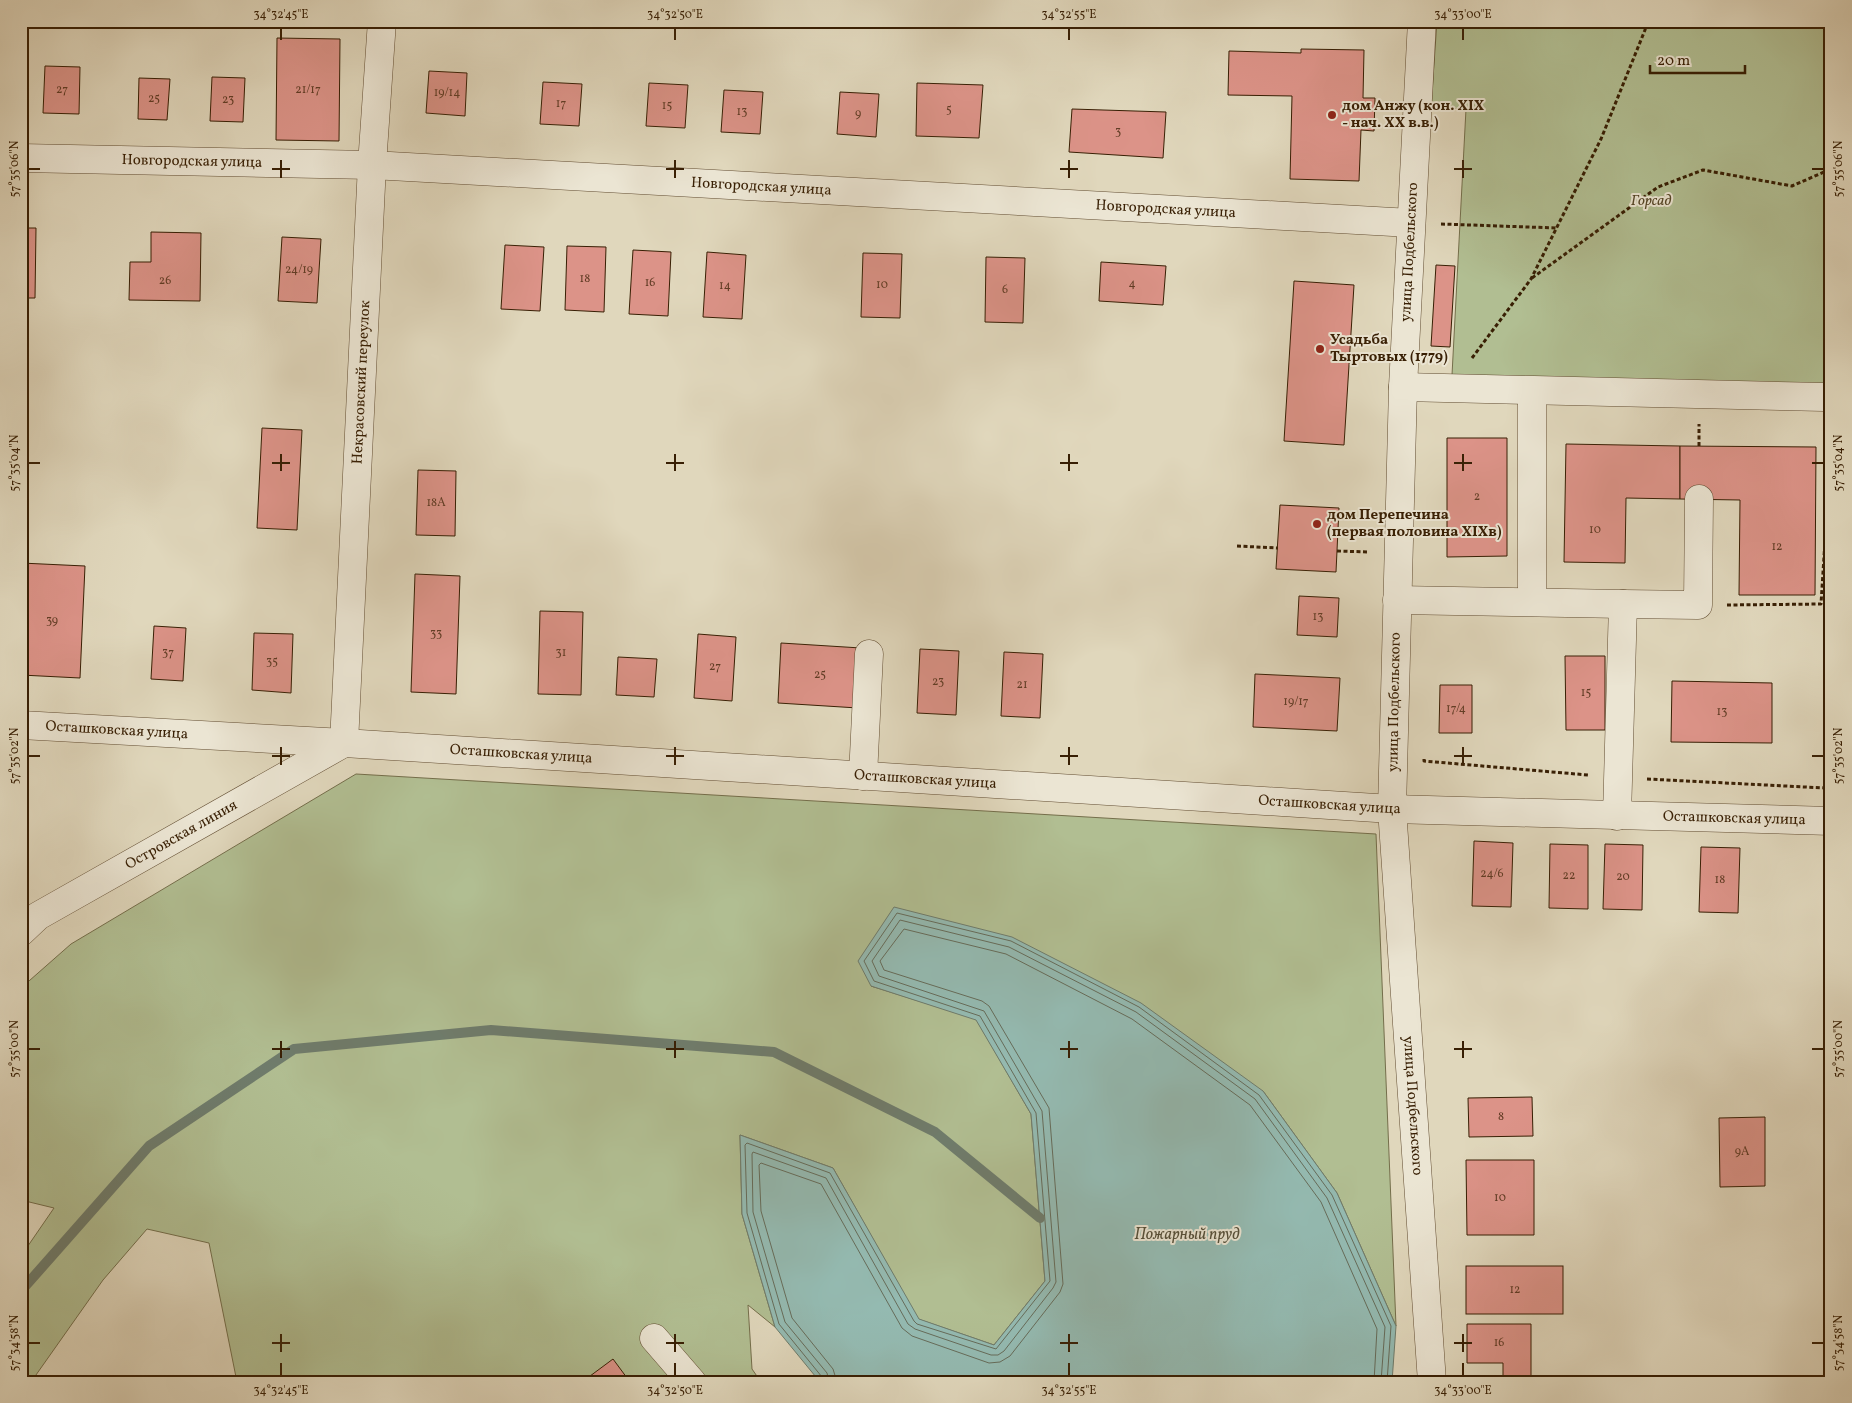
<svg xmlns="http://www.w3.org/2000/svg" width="1852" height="1403" font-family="Vollkorn,serif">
<rect width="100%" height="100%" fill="#e0d7bc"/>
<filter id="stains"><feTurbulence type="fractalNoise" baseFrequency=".004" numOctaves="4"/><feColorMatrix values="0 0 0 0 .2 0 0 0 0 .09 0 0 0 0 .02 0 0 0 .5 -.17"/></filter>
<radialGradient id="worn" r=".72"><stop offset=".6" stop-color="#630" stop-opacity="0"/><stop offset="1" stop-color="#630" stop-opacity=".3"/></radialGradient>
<g fill="#b1be92" stroke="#746e4b">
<path d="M1437,21H1831V385L1452,375L1466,109L1431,107Z"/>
<path d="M356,774L1376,834L1396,1326L1337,1193L1263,1091L871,986L976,1019L1031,1114L1045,1281L994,1345L918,1319L833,1168L740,1135L742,1214L775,1327L748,1305L752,1369L761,1382H237L209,1243L147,1229L103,1280L31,1382H21V1256L54,1208L21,1200V988L71,944Z"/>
</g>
<path fill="#94bab1" stroke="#6f7c6c" d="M894,907L1012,937L1141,1003L1263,1091L1337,1193L1396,1326L1392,1382H820L775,1327L742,1214L740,1135L833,1168L919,1319L994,1345L1045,1281L1031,1114L976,1020L871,986L858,961Z"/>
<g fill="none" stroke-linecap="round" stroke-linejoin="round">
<g stroke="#666c5a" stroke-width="1">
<path d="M823,1382L822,1377L779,1324L747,1213L745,1145L747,1143L830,1173L914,1321L917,1324L996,1349L1050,1281L1036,1113L980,1016L874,981L864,961L897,913L1011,941L1139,1007L1259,1095L1332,1195L1391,1326L1387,1382"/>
<path d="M829,1382L827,1373L785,1322L753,1212L752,1154L753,1152L826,1178L908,1324L915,1329L991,1355H998L1004,1351L1053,1288L1056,1282L1042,1111L984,1011L879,976L872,961L900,920L1009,947L1136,1012L1255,1099L1327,1198L1385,1327L1381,1382"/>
<path d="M837,1382L833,1369L792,1318L761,1211L759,1165L761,1163L821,1184L902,1328L912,1336L989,1363L1000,1362L1010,1356L1060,1292L1063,1284L1049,1108L989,1006L982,1001L884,970L880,961L904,929L1006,954L1132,1019L1250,1105L1321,1202L1377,1329L1374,1382"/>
</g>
<path stroke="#6f7c6c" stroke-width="10" d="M21,1291L149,1146L294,1049L491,1030L774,1052L935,1132L1040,1218"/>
</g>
<g fill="#dc9388" stroke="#381f04">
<path d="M277,38L340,39L339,141L276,140Z"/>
<path d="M1301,49L1364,50L1363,98H1375L1374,131L1361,130L1359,181L1290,179L1292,96L1228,95L1229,51L1301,53Z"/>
<path d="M45,66L80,67L79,114L43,113Z"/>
<path d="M429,71L467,73L465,116L426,113Z"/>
<path d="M212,77L245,78L243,122L210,121Z"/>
<path d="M139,78L170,79L167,120L138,119Z"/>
<path d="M543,82L582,84L579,126L540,124Z"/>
<path d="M649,83L688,85L685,128L646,126Z"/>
<path d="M917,83L983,85L979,138L916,136Z"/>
<path d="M724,90L763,92L760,134L721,132Z"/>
<path d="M840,92L879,94L876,137L837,134Z"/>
<path d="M1072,109L1166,112L1163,158L1069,152Z"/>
<path d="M21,228H36L35,298H21Z"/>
<path d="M151,232L201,233L200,301L129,300L130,262H151Z"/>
<path d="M282,237L321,239L317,303L278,301Z"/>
<path d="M505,245L544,247L540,311L501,309Z"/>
<path d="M567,246L606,247L604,312L565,310Z"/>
<path d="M633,250L671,252L668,316L629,314Z"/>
<path d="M707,252L746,255L742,319L703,317Z"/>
<path d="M863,253L902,254L900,318L861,317Z"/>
<path d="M986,257L1025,258L1023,323L985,322Z"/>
<path d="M1101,262L1166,266L1163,305L1099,301Z"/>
<path d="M1436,265L1455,266L1450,347L1431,346Z"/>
<path d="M1294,281L1354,285L1344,445L1284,441Z"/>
<path d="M262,428L302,430L297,530L257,528Z"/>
<path d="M1447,438H1507V556L1447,557Z"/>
<path d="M1566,444L1680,446V499L1626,498L1625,563L1564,562Z"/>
<path d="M1680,446L1816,447L1815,595H1739L1740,500L1680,499Z"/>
<path d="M418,470L456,471L455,536L416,535Z"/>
<path d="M1280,505L1339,508L1336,572L1276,569Z"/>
<path d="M21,563L85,566L80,678L21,675Z"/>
<path d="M415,574L460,576L456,694L411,692Z"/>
<path d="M1299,596L1339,598L1337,637L1297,635Z"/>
<path d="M540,611L583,612L581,695L538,694Z"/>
<path d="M154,626L186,628L183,681L151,679Z"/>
<path d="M1830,628H1831V684H1829Z"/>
<path d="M254,633L293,634L291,693L252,690Z"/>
<path d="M698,634L736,637L732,701L694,698Z"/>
<path d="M781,643L861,648L858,708L778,703Z"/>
<path d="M920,649L959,651L956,715L917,713Z"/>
<path d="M1004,652L1043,654L1040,718L1001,716Z"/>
<path d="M1565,656H1605V730H1566Z"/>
<path d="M618,657L657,659L654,697L616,695Z"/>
<path d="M1255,674L1340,678L1337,731L1253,727Z"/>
<path d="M1672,681L1772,683V743L1671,742Z"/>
<path d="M1440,685H1472V733H1439Z"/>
<path d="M1474,841L1513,843L1511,907L1472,906Z"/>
<path d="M1550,844L1588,845V909L1549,908Z"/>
<path d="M1605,844L1643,845L1642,910L1603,909Z"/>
<path d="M1701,847L1740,848L1738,913L1699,912Z"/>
<path d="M1532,1097L1533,1136L1469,1137L1468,1098Z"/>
<path d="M1765,1117V1186L1720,1187L1719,1118Z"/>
<path d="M1466,1160H1534V1235H1467Z"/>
<rect x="1466" y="1266" width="97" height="48"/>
<path d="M1467,1324H1531V1381H1503V1363H1467Z"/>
<path d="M613,1359L630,1382H582Z"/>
</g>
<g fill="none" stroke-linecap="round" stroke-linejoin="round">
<defs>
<g id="minor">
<path id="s1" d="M1422,21L1403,387L1392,809L1432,1382"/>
<path id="s2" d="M21,158L372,165L1411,223"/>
<path d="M1403,387L1824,397"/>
<path d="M1532,391V602"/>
<path d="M1397,600L1623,604"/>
<path id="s3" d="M21,725L344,743L1392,809L1831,821"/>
<path d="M863,776L869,654"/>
<path d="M1617,816L1623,604L1698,605L1699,499"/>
<path id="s4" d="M21,932L38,916L344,743L372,165L382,21"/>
<path d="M654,1338L692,1382"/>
</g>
</defs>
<use href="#minor" stroke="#624d32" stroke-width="29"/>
<g stroke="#381f04" stroke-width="3" stroke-dasharray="4 2.5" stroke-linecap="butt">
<path d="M1441,224L1557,228"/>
<path d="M1532,278L1658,187L1703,170L1792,186L1831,169"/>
<path d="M1472,358L1531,279L1601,139L1645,30L1647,21"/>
<path d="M1825,426L1827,481"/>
<path d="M1699,446V424"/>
<path d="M1237,546L1278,548"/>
<path d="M1337,551L1369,552"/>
<path d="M1727,605L1821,604L1825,541"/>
<path d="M1424,759V761L1588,775"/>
<path d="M1647,779L1825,788"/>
</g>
<use href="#minor" stroke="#ebe5d3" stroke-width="28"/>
</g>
<path fill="none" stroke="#381f04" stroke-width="2" d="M281,28V40M675,28V40M1069,28V40M1463,28V40M281,160V178M675,160V178M1069,160V178M1463,160V178M28,169H40M272,169H290M666,169H684M1060,169H1078M1454,169H1472M1812,169H1824M281,454V471M675,454V471M1069,454V471M1463,454V471M28,463H40M272,463H290M666,463H684M1060,463H1078M1454,463H1472M1812,463H1824M281,747V765M675,747V765M1069,747V765M1463,747V765M28,756H40M272,756H290M666,756H684M1060,756H1078M1454,756H1472M1812,756H1824M281,1041V1058M675,1041V1058M1069,1041V1058M1463,1041V1058M28,1049H40M272,1049H290M666,1049H684M1060,1049H1078M1454,1049H1472M1812,1049H1824M281,1334V1352M675,1334V1352M1069,1334V1352M1463,1334V1352M28,1343H40M272,1343H290M666,1343H684M1060,1343H1078M1454,1343H1472M1812,1343H1824M281,1363V1376M675,1363V1376M1069,1363V1376M1463,1363V1376"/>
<g fill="#8f2418" stroke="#ebe5d3" stroke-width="2">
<circle cx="1332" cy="115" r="5"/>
<circle cx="1320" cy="349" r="5"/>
<circle cx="1317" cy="524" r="5"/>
</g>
<g text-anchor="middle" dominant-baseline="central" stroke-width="4" stroke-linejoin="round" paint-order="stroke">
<g font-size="12" fill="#613c25">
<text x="62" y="90">27</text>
<text x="308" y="90">21/17</text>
<text x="447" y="93">19/14</text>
<text x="154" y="99">25</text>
<text x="228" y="100">23</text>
<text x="561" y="104">17</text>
<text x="667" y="106">15</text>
<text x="949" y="110">5</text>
<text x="742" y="112">13</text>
<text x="858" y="114">9</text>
<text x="1118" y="132">3</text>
<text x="299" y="270">24/19</text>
<text x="585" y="279">18</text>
<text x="165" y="281">26</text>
<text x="650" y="283">16</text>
<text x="1132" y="284">4</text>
<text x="882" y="285">10</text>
<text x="725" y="286">14</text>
<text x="1005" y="290">6</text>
<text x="1477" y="497">2</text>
<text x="436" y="503">18А</text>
<text x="1595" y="530">10</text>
<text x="1777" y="547">12</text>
<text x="1318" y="617">13</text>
<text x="52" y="621">39</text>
<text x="436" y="634">33</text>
<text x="168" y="653">37</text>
<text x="561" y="653">31</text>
<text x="272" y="662">35</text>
<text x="715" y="667">27</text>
<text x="820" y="675">25</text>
<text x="938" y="682">23</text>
<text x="1022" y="685">21</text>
<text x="1586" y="693">15</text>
<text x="1296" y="702">19/17</text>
<text x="1456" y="709">17/4</text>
<text x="1722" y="712">13</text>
<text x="1492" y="874">24/6</text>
<text x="1569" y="876">22</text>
<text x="1623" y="877">20</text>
<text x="1720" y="880">18</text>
<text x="1501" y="1117">8</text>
<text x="1742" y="1152">9А</text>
<text x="1500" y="1198">10</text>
<text x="1515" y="1290">12</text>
<text x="1499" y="1343">16</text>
</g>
<g font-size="15" font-weight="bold" fill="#381f04" stroke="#ebe5d3" text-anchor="start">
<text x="1342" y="106">дом Анжу (кон. XIX<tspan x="1342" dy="17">- нач. XX в.в.)</tspan></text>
<text x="1330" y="340">Усадьба<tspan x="1330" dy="17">Тыртовых (1779)</tspan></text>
<text x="1327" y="515">дом Перепечина<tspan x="1327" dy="17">(первая половина XIXв)</tspan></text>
</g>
<g font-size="15" fill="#381f04" stroke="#ebe5d3">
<text stroke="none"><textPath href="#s2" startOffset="171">Новгородская улица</textPath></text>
<text stroke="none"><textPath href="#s2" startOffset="741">Новгородская улица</textPath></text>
<text stroke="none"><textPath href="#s2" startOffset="1146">Новгородская улица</textPath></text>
<text transform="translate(1410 252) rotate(-87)">улица Подбельского</text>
<text stroke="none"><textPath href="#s4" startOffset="736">Некрасовский переулок</textPath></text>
<text transform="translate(1395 702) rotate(-89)">улица Подбельского</text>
<text stroke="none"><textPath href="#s3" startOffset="96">Осташковская улица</textPath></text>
<text stroke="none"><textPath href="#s3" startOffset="501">Осташковская улица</textPath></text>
<text stroke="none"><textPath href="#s3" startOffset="906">Осташковская улица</textPath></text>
<text stroke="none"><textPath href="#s3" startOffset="1311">Осташковская улица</textPath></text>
<text stroke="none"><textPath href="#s3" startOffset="1716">Осташковская улица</textPath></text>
<text stroke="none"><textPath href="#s4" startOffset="188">Островская линия</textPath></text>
<text stroke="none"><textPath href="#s1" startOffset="1086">улица Подбельского</textPath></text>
</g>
<g font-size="15" font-style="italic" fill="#564728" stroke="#ebe5d3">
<text x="1651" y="201">Горсад</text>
</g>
<g font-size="16" font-style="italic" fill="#544e38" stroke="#ebe5d3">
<text x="1187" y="1235">Пожарный пруд</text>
</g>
</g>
<rect width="1852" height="1403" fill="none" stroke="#e0d7bc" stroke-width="55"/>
<path d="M1650 65v8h95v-8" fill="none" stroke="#381f04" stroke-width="2.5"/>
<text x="1657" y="65" font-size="15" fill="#381f04" stroke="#ebe5d3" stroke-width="4" paint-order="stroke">20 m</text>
<rect x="28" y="28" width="1796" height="1348" fill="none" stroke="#381f04" stroke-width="2"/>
<g font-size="12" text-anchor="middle" fill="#381f04">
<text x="281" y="18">34°32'45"E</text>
<text x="675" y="18">34°32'50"E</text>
<text x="1069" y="18">34°32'55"E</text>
<text x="1463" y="18">34°33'00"E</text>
<text transform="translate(14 169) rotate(-90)" y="4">57°35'06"N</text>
<text transform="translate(1838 169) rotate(-90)" y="4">57°35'06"N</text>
<text transform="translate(14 463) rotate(-90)" y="4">57°35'04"N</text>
<text transform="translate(1838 463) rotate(-90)" y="4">57°35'04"N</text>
<text transform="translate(14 756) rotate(-90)" y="4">57°35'02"N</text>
<text transform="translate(1838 756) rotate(-90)" y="4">57°35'02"N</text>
<text transform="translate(14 1049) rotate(-90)" y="4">57°35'00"N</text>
<text transform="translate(1838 1049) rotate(-90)" y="4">57°35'00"N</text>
<text transform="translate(14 1343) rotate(-90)" y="4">57°34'58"N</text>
<text transform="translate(1838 1343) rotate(-90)" y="4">57°34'58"N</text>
<text x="281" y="1394">34°32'45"E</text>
<text x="675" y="1394">34°32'50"E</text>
<text x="1069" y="1394">34°32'55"E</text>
<text x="1463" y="1394">34°33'00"E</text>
</g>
<rect width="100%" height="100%" filter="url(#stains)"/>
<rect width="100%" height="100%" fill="url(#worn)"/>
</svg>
